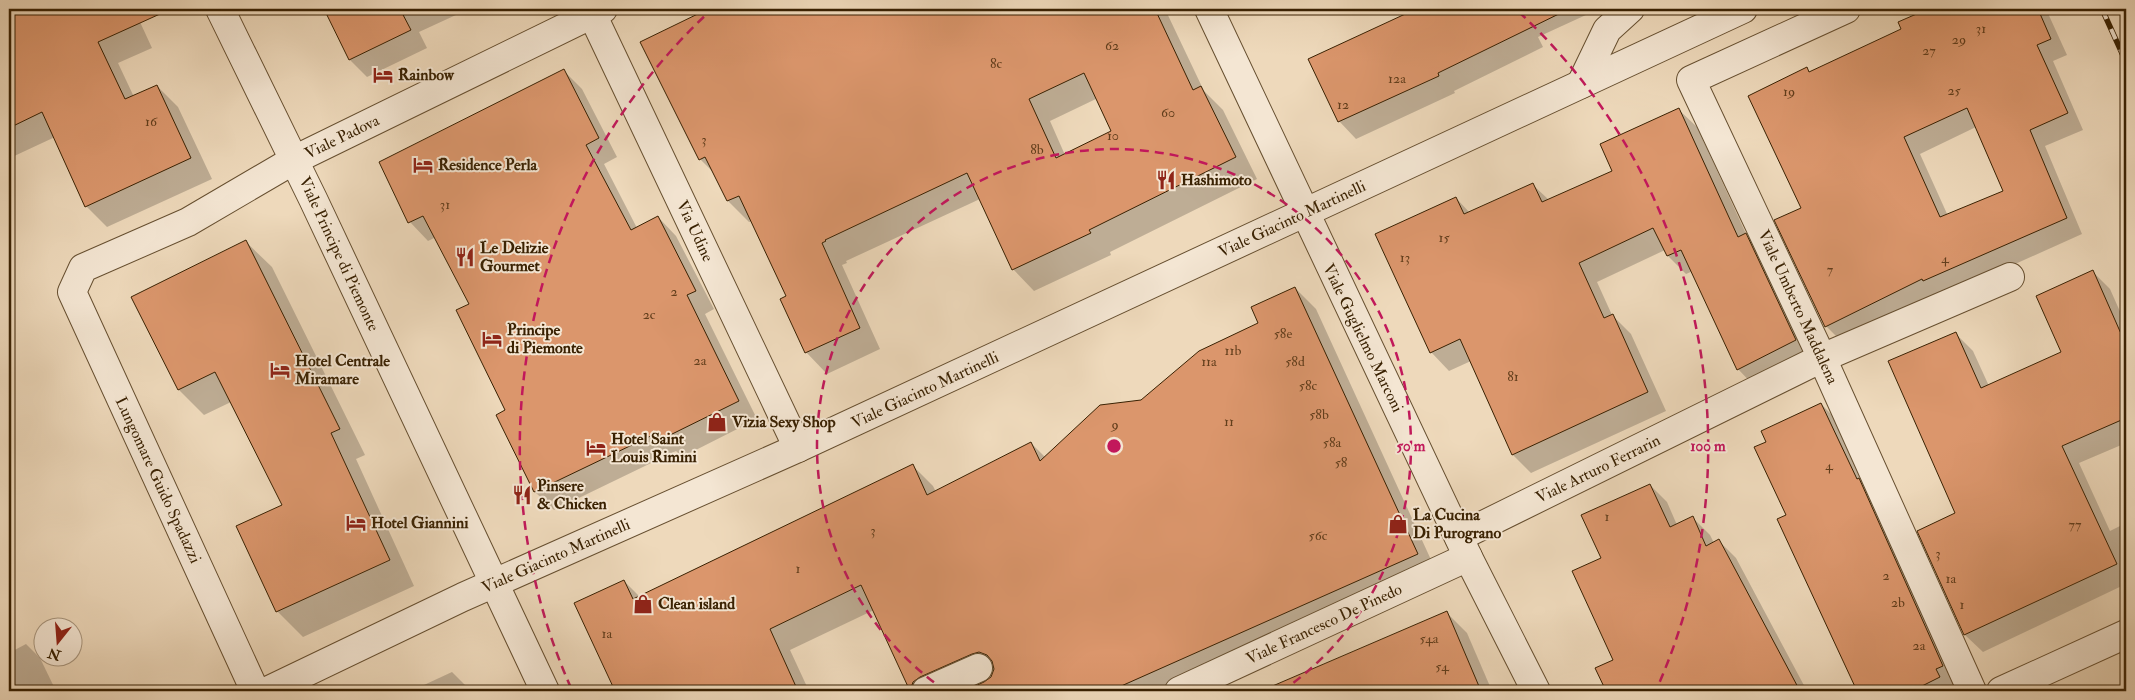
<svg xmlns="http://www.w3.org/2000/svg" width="2135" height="700" font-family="'IM FELL Double Pica',serif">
<rect width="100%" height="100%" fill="#eed9bb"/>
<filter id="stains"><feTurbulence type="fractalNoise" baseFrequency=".004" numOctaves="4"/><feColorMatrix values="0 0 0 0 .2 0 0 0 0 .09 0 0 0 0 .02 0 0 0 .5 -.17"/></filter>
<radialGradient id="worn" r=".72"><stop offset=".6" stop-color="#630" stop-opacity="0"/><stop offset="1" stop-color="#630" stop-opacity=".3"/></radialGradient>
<g fill="#0003" fill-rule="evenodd">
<path d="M9,9H134L152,48L118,63L134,97L157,86L178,107L212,179L107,227L86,206L55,137L10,158Z"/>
<path d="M325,9H469L419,32L427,48L367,77L350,60Z"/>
<path d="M711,9H881L946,140L989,120L937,9H1026L1031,20L1055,9H1165L1204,91L1223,110L1257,179L1110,252L1111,255L1034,291L1013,269L980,199L846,261L847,263L842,265L880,349L827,374L806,352L788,296L753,221L749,222L728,201L715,174L700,159L642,43ZM1098,98L1113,132L1065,155L1050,121Z"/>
<path d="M1419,9H1599L1538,37L1543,47L1454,91L1455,93L1356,139L1339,121L1310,60Z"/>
<path d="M1931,9H2046L2067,55L2053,61L2083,130L2045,146L2082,234L1842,342L1826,326L1802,209L1807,69L1810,73L1903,30L1900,23ZM1976,127L2005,191L1948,216L1920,154Z"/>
<path d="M563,70L582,89L617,157L604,164L637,228L658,217L676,236L714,309L705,314L757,419L682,457L676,451L554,510L535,492L498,415L506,411L471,304L436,237L428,241L410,222Z"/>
<path d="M1678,109L1697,127L1747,236L1764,253L1814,359L1756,388L1738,369L1693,271L1686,274L1668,256L1665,250L1597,282L1612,315L1631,334L1666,411L1531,473L1513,455L1471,361L1449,371L1431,352L1456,198L1470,213L1533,185L1549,200L1614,171Z"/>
<path d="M246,242L272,267L365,455L356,459L414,586L303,637L277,611L283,506L231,402L204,415L179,390Z"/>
<path d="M2093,272L2110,289L2126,325V443L2079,463L2110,531L2126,523V584L1983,652L1965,635L1919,532L1957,514L1955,333L1973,351L1989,386L2063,353Z"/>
<path d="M1295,288L1316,309L1438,575L1178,691H967L985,683L996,673L955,691H912L874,610L790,650L809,691H616L576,604L624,581L640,597L912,465L933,486L936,492L1031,443L1046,458L1142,401L1259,324Z"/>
<path d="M1821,404L1843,426L1958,691H1858L1779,520L1788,516L1768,443Z"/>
<path d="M1650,485L1667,502L1677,525L1693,518L1710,535L1714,543L1719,541L1736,558L1807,691H1607L1597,669L1614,661L1602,558Z"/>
<path d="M1447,613L1467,633L1492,691H1264Z"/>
<path d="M26,644L40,658L56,691H9V653Z"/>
<path d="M452,672L471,691H411Z"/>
</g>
<g fill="#db966c" stroke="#392102" fill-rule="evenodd">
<path d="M9,9H171L98,42L125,99L157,85L191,158L85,207L42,112L9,128Z"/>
<path d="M324,9H400L411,30L349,60Z"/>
<path d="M708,9H1155L1193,90L1201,86L1236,157L1089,230L1091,233L1012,270L967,173L825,240L826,241L822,243L860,328L805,353L780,299L786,296L739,196L727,201L705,157L699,160L640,42ZM1084,73L1111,131L1056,158L1029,99Z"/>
<path d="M1416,9H1569L1438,73L1439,76L1338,122L1308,59Z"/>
<path d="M1928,9H2038L2051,39L2037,45L2068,113L2030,130L2067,218L1923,281L1922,279L1825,327L1774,220L1801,208L1748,96L1807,67L1809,72L1901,29L1898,22ZM1967,108L2003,191L1940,217L1904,137Z"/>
<path d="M564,69L599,138L586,145L631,230L658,216L696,291L687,295L739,401L662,439L659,432L534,492L496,415L505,410L456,310L469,304L423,216L408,223L379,162Z"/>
<path d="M1679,108L1738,237L1746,233L1796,340L1737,370L1681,250L1667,256L1653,228L1579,263L1604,318L1613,314L1648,392L1512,455L1460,339L1430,353L1375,234L1456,197L1464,214L1533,183L1542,202L1612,171L1600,144Z"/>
<path d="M246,240L340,429L331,433L390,560L276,612L236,526L282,505L215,372L178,390L131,297Z"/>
<path d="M2093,270L2126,345V418L2062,446L2117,564L1964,635L1917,531L1955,513L1888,361L1956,332L1981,388L2061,352L2036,296Z"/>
<path d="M1295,287L1418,554L1110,691H964L984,682L991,677L994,669L992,661L987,655L979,652L972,654L920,677L913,682L910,691L861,585L770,629L798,691H615L574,603L624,580L633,599L913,464L927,495L1031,442L1040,461L1100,405L1141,400L1199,351L1258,323L1251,307Z"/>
<path d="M1821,403L1857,479L1859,478L1943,666L1936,669L1940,677L1912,691H1857L1777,519L1786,515L1754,447L1766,442L1761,431Z"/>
<path d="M1650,484L1670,527L1693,516L1706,546L1719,539L1800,691H1606L1595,668L1613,660L1572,571L1601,558L1581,515Z"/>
<path d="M1447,611L1481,691H1261Z"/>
</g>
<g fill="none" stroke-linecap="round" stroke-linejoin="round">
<defs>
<g id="minor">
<path d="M220,9L313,199L545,691"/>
<path d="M1209,9L1468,557L1536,691"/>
<path d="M1846,9L1691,80L1822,358L1972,691"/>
<path d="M592,14L798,448"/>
<path d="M1581,84L1607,30L1630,9"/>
<path d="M1459,537L1822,358L2010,277"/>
<path d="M255,691L72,292L83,268L188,222L294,160L603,9"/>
<path d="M267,691L463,597L798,448L1743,9"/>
<path d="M926,691L978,668"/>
<path d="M1179,691L1468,557"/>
<path d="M2001,691L2126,634"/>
</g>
</defs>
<use href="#minor" stroke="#664f30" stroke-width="30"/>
<use href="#minor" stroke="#f4e6d3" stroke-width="28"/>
<defs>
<g id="rail">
<path d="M2102,9L2126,62"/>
<path d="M2124,9L2126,14"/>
</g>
</defs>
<use href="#rail" stroke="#392102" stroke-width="5.5"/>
<use href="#rail" stroke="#f4e6d3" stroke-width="4" stroke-dasharray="11" stroke-linecap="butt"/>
</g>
<g fill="none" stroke="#c2185b" stroke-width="2.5" stroke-dasharray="9 6">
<path d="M946 691A297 297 0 1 1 1282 691"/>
<path d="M571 688A594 594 0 0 1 709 12M1519 12A594 594 0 0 1 1657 688"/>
</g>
<defs>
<symbol id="hotel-bare" viewBox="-9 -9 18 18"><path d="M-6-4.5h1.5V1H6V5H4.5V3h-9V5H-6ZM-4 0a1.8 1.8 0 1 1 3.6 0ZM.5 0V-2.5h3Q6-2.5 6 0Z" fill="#8f2418" stroke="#f4e6d3" stroke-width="2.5" paint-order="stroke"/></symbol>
<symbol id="restaurant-bare" viewBox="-9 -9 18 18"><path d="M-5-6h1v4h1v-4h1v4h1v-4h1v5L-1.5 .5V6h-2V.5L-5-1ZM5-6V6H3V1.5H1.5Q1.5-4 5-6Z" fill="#8f2418" stroke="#f4e6d3" stroke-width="2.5" paint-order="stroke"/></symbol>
<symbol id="shop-bare" viewBox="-9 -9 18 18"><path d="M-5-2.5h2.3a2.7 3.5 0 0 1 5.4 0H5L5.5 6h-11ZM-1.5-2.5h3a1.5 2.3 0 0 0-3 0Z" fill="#8f2418" stroke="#f4e6d3" stroke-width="2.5" paint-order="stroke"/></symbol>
</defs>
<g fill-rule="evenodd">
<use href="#hotel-bare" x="369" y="61" width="28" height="28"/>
<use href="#hotel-bare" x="409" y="151" width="28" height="28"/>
<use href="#restaurant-bare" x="1152" y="166" width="28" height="28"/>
<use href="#restaurant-bare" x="451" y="243" width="28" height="28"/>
<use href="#hotel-bare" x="478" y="325" width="28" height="28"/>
<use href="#hotel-bare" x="266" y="356" width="28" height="28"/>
<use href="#shop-bare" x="703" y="408" width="28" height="28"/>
<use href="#hotel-bare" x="582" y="434" width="28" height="28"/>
<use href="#restaurant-bare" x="508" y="481" width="28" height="28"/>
<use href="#hotel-bare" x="342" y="509" width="28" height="28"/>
<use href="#shop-bare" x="1384" y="510" width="28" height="28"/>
<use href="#shop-bare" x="629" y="590" width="28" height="28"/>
</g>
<g text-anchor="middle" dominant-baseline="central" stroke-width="4" stroke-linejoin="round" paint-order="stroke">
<g font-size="14" fill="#623e1c">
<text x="1981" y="28">31</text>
<text x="1959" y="39">29</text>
<text x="1112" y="45">62</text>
<text x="1929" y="50">27</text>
<text x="996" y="63">8c</text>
<text x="1397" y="78">12a</text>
<text x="1954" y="90">25</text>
<text x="1789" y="91">19</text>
<text x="1343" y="104">12</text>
<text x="1168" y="112">60</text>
<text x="151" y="121">16</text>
<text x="1113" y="135">10</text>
<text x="704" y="139">3</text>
<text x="1037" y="149">8b</text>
<text x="445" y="204">31</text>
<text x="1444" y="237">15</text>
<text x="1405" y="257">13</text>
<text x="1945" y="258">4</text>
<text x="1830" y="269">7</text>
<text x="674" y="291">2</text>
<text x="649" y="314">2c</text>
<text x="1283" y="333">58e</text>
<text x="1233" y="350">11b</text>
<text x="700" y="360">2a</text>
<text x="1209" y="361">11a</text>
<text x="1295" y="361">58d</text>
<text x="1513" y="376">81</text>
<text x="1308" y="385">58c</text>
<text x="1319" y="414">58b</text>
<text x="1229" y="421">11</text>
<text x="1115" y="424">9</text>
<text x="1332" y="442">58a</text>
<text x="1341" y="462">58</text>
<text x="1829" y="465">4</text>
<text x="1607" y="516">1</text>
<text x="2075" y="524">77</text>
<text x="873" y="530">3</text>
<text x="1318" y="535">56c</text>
<text x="1938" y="553">3</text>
<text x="798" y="568">1</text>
<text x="1886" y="575">2</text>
<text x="1951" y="578">1a</text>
<text x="1898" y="602">2b</text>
<text x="1962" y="604">1</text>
<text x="607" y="633">1a</text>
<text x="1429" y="638">54a</text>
<text x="1919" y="645">2a</text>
<text x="1442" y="666">54</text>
</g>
<g font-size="16" font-weight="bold" fill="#392102" stroke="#f4e6d3" text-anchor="start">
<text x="398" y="75">Rainbow</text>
<text x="438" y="165">Residence Perla</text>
<text x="1181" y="180">Hashimoto</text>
<text x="480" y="248">Le Delizie<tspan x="480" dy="18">Gourmet</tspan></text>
<text x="507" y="330">Principe<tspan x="507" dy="18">di Piemonte</tspan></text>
<text x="295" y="361">Hotel Centrale<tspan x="295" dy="18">Miramare</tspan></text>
<text x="732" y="422">Vizia Sexy Shop</text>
<text x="611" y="439">Hotel Saint<tspan x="611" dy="18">Louis Rimini</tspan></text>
<text x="537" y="486">Pinsere<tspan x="537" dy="18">&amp; Chicken</tspan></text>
<text x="1413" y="515">La Cucina<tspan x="1413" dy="18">Di Purograno</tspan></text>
<text x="371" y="523">Hotel Giannini</text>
<text x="658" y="604">Clean island</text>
</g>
<g font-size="16" fill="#392102" stroke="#f4e6d3">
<text transform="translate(342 137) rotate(-26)">Viale Padova</text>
<text transform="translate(1292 219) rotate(-25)">Viale Giacinto Martinelli</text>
<text transform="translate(695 231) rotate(65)">Via Udine</text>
<text transform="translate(339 254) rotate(65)">Viale Principe di Piemonte</text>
<text transform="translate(1798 307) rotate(65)">Viale Umberto Maddalena</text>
<text transform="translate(1363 338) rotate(64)">Viale Guglielmo Marconi</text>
<text transform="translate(925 390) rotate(-25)">Viale Giacinto Martinelli</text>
<text transform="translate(1598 469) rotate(-26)">Viale Arturo Ferrarin</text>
<text transform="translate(158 480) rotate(65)">Lungomare Guido Spadazzi</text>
<text transform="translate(556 556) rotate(-24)">Viale Giacinto Martinelli</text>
<text transform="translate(1324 624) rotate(-25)">Viale Francesco De Pinedo</text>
</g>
</g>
<circle cx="1114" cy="446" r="8" fill="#c2185b" stroke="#f4e6d3" stroke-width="2.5"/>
<g font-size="15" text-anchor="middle" font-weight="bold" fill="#c2185b" stroke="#f4e6d3" stroke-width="4" stroke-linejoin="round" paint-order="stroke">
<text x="1411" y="451">50 m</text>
<text x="1708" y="451">100 m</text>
</g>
<rect width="2135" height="700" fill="none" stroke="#eed9bb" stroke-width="30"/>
<rect x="10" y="10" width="2115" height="680" fill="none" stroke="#392102" stroke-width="2.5"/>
<rect x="15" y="15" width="2105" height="670" fill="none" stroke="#392102"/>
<g transform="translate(58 642) rotate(197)"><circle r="24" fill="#f4e6d3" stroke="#a9977f"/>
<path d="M0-4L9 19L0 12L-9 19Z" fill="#8f2418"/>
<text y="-8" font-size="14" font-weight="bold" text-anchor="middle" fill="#392102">N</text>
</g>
<rect width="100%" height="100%" filter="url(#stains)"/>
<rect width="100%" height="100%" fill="url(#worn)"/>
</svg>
